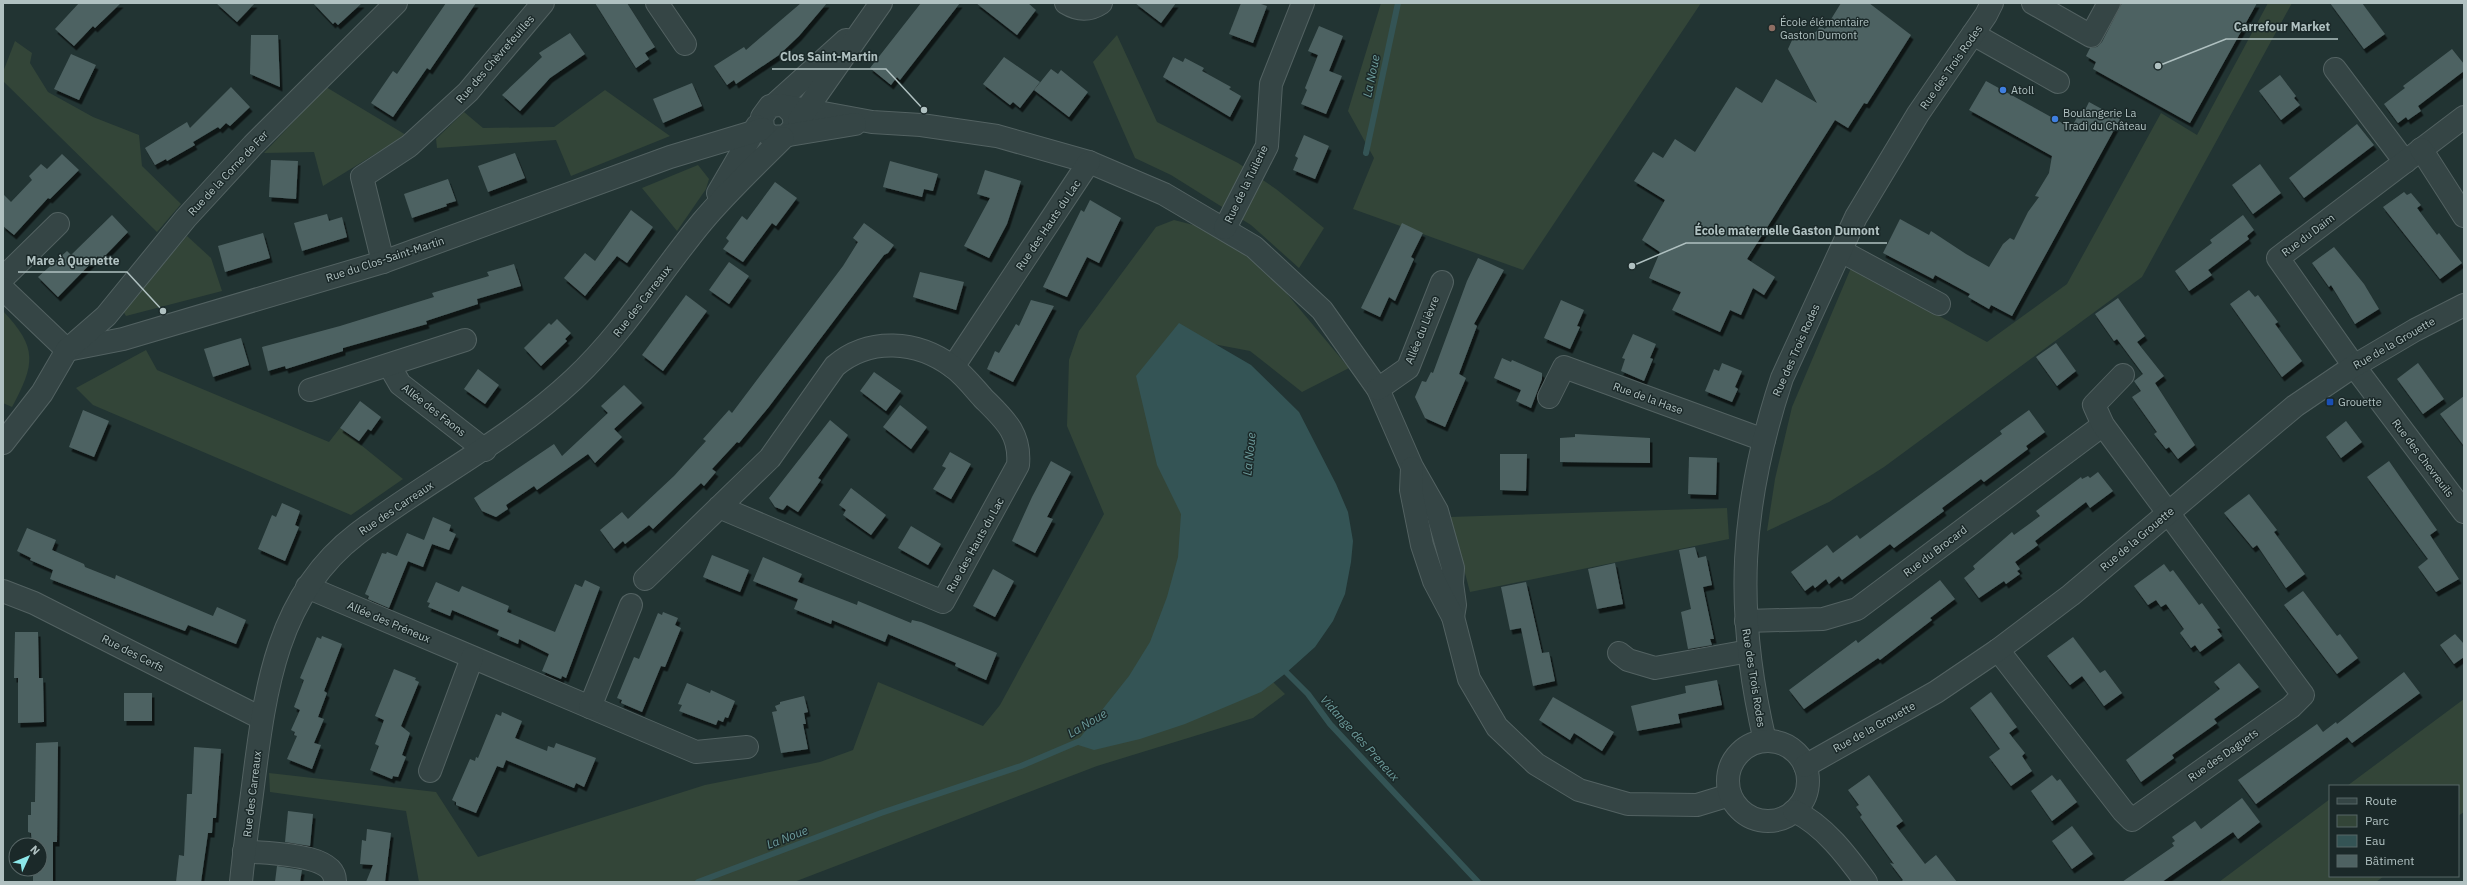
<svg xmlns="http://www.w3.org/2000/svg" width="2467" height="885" font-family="'IBM Plex Sans',sans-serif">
<defs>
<filter id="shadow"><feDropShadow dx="2.5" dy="4.5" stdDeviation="0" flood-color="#0009"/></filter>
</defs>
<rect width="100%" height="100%" fill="#223433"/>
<g fill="#334538">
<path d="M1381,3H1701L1523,270L1353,209L1374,158L1348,111Z"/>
<path d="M2268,3H2292L2142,277L1884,467L1829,502L1767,531L1775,479L1792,407L1851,268L1987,342L2067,284L2161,113L2197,135Z"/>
<path d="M1117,35L1157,122L1238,163L1276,189L1324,228L1299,268L1251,225L1171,175L1135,158L1093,62Z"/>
<path d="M15,41L32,53L30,63L48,92L93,117L139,135L142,166L181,204L157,232L3,81V72Z"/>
<path d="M326,87L406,135L323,186L314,152L264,153Z"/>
<path d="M605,90L670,136L571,176L556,140L437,148L436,139L464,112L483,128L554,127Z"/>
<path d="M698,165L709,179L706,189L677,231L642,188Z"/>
<path d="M1174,220L1213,230L1272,276L1349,368L1302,392L1250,351L1187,339L1257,666L1285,694L1253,718L1097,766L794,882H419L406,811L270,792L269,773L436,792L478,857L705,785L820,762L853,750L878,682L983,726L1000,705L1104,514L1067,426L1069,360L1079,331L1156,227Z"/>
<path d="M187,236L211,258L222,291L126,316L123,311Z"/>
<path d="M3,311C38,348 35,364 12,407L3,403Z"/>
<path d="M146,350L157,370L329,442L340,428L403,479L351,515L93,405L76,388Z"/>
<path d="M1727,508L1729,539L1470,592L1450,517Z"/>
<path d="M2464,699V812L2458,816V786H2347Z"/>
<path d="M2330,799V876H2384L2376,882H2219Z"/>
</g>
<path fill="#345455" d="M1179,323L1251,365L1299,412L1336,484L1348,512L1353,541L1351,562L1345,594L1333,621L1315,647L1286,673L1261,692L1185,724L1140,739L1094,750L1075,744L1129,676L1150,642L1167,597L1178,557L1181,514L1157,465L1136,376Z"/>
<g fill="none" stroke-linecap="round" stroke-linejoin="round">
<g stroke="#345455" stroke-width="6">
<path d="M1366,153L1398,3"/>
<path d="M1282,668L1308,694L1330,724L1478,882"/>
<path d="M698,882L881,813L1021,766L1082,740"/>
</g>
</g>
<g fill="#4e6262" filter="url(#shadow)">
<path d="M79,3H121L95,28L93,26L74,46L55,29Z"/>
<path d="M216,3H255L237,22Z"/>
<path d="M313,3H362L338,25L335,22L333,24Z"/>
<path d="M446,3H476L430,70L427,68L393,117L371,103L393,71L397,74Z"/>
<path d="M595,3H627L655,47L645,53L649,59L636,68Z"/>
<path d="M801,3H827L799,36L779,55L736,84L734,80L727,85L714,66L744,47L746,50Z"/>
<path d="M921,3H960L900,80L897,77L891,85L870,68Z"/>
<path d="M976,3H1028L1036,10L1017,35Z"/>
<path d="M1135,3H1176L1161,23Z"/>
<path d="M1241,3H1258L1267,6L1253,43L1229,34Z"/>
<path d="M1841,3H1869L1911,35L1867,104L1864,103L1848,128L1835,120L1747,259L1775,277L1764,295L1753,288L1741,315L1730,310L1720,332L1672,310L1681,292L1649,278L1660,252L1642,240L1665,200L1634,181L1653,152L1663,158L1675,139L1695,152L1736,87L1762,103L1776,79L1817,103L1788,49L1793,38L1798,34L1816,32L1820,26L1825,29Z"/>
<path d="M2122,3H2257L2190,123L2093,69L2096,62L2086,56L2090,48L2097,47L2102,42Z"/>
<path d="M2330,3H2362L2385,34L2364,49Z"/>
<path d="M1319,26L1343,36L1329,71L1342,76L1326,114L1301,104L1307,90L1305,88L1318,55L1308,51Z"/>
<path d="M570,33L585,54L550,78L520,111L502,95L542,57L539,53Z"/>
<path d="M251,35H278L280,87L250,74Z"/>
<path d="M2452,49L2464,64V71L2418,106L2421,111L2408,120L2406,117L2398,123L2384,104L2405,88L2403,86Z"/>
<path d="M71,54L96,65L79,100L54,89Z"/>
<path d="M1004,57L1040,82L1020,108L1013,102L1010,105L983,84Z"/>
<path d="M1173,57L1183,62L1185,58L1204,68L1202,71L1231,87L1229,89L1241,96L1230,117L1163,77Z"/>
<path d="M1051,69L1058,74L1061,70L1088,92L1069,117L1034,90Z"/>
<path d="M2280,75L2296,96L2294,98L2300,105L2281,120L2259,91Z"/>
<path d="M1986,81L2071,128L2079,114L2082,116L2089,102L2120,119L2012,316L1991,305L1989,309L1968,297L1970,294L1935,275L1933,279L1883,253L1900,219L1929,235L1931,231L1966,254L1989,267L2003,244L2010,238L2014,240L2028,212L2039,197L2035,196L2049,173L2052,156L1969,110Z"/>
<path d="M692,83L702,106L663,123L653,99Z"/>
<path d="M231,87L250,107L230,126L226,123L220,129L218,127L193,142L195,145L167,161L166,159L155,165L145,148L187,122L190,128Z"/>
<path d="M2357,124L2374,145L2304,198L2289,178Z"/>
<path d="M1304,135L1329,146L1315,179L1293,170L1298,158L1295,156Z"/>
<path d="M515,153L525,178L488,192L478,166Z"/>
<path d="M62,154L79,170L50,199L48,198L14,235L3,226V194L11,202L32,180L29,176L41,164L47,169Z"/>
<path d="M271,160L298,161L296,199L269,197Z"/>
<path d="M890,161L938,174L933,191L924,189L922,197L883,187Z"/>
<path d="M2260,164L2281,193L2253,214L2232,185Z"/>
<path d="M985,170L1021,181L1007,224L989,258L964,246L990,198L977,194Z"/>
<path d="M448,179L456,201L446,204L447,206L412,218L404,194Z"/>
<path d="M775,182L797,198L776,226L772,223L743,262L723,249L729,241L726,238L742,216L747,220Z"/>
<path d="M2404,192L2407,195L2411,193L2421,205L2417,208L2437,235L2439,233L2462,263L2440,279L2383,207Z"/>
<path d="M1090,200L1121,218L1099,263L1087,257L1067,297L1043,287L1081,210L1084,212Z"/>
<path d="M631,210L653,227L627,263L617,256L585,296L564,278L585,253L595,261Z"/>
<path d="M327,214L329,221L342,217L347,237L302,251L294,223Z"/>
<path d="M112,215L128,232L101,260L98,256L58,297L38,277L67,251L71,255Z"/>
<path d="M2243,215L2254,230L2247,236L2249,239L2208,270L2212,275L2189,291L2175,271L2212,243L2210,240Z"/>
<path d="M864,223L894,245L888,253L884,255L864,281L768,408L739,443L737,442L712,469L716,472L704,486L701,483L653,529L649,525L625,544L623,541L614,549L600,530L622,512L628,519L674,476L706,441L703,439L729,410L732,413L843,266L858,242L853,238Z"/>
<path d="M1402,223L1423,233L1411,257L1414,259L1395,301L1389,297L1380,317L1361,308Z"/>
<path d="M263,233L270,258L225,272L218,246Z"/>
<path d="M2334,247L2364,284L2379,309L2355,324L2331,285L2329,287L2312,263Z"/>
<path d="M1478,258L1504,270L1474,324L1477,326L1459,374L1466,378L1445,427L1425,418L1415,397L1422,381L1426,382L1431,372L1433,373L1467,281Z"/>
<path d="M729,262L749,276L729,304L709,290Z"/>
<path d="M514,264L521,286L477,299L478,304L426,321L427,324L343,348V351L286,369L285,366L268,371L262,347L340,326L434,297L432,293L489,276L487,272Z"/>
<path d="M920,272L964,282L956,310L913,297Z"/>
<path d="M2249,290L2255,297L2258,295L2278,322L2275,324L2302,361L2282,377L2230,304Z"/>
<path d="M686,295L707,311L663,371L642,355Z"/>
<path d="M2118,298L2145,336L2137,342L2164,376L2155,383L2195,445L2178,459L2169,447L2166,449L2154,434L2157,432L2132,397L2141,391L2134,381L2143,374L2117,339L2114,341L2095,314Z"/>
<path d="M1031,300L1054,306L1013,382L987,369L995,351L999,353L1016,324L1019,326Z"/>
<path d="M1561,300L1584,310L1577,326L1580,327L1570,349L1544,338Z"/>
<path d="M557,319L571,333L565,339L567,341L541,366L524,348L549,323L551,325Z"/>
<path d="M1633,334L1656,344L1650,358L1653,359L1644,381L1621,371L1625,359L1622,358Z"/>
<path d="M241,338L249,365L213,377L204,349Z"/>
<path d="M2056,343L2076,371L2057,386L2036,357Z"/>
<path d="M1502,358L1511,362L1512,360L1542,373V379L1531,408L1516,401L1521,390L1494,378Z"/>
<path d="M1722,363L1742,371L1735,387L1738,389L1732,402L1705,391L1714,369L1719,371Z"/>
<path d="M2418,363L2444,399L2423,414L2397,379Z"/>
<path d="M478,369L499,385L485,404L464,389Z"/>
<path d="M874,372L901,391L886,411L860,391Z"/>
<path d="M624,385L642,403L614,429L622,437L595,463L588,454L537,490L534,486L506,505L508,509L496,517L482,511L474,498L554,444L562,456L608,413L601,406Z"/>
<path d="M2464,396V446L2440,414Z"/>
<path d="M360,401L381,417L371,431L368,429L359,441L340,428Z"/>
<path d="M900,405L927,427L911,449L883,427Z"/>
<path d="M83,410L109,421L94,457L69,447Z"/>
<path d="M2029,410L2045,432L2026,446L2028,449L1984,482L1981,479L1942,508L1944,511L1894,548L1890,544L1842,580L1839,576L1829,584L1826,579L1815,588L1813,585L1805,591L1791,572L1827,545L1833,553L1857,535L1860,539L2002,434L2000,431Z"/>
<path d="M830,420L848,435L818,478L821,480L798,512L787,505L783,510L775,507L769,498Z"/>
<path d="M2346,421L2362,442L2341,458L2326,437Z"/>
<path d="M1575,434L1650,438V463L1560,462V438L1575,437Z"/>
<path d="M950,452L971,464L951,499L933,489L946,468L942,466Z"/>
<path d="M1500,454H1527L1526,491L1500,490Z"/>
<path d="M1689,457L1717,458L1716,495L1688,494Z"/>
<path d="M1051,461L1071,472L1047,517L1053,519L1035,553L1012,541L1032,497Z"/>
<path d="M2389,461L2437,530L2430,535L2459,579L2436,592L2418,567L2428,559L2367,477Z"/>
<path d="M2098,472L2113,491L2090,508L2086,502L2035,541L2038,545L2015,562L2020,569L2017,571L2020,574L2006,584L2004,581L1979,598L1964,578L1975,569L1973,566L2012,532L2014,535L2040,516L2036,511L2081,477L2082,479L2088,476L2090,478Z"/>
<path d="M851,488L886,515L871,535L843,515L846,510L839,505Z"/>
<path d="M2249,494L2277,530L2274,532L2305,574L2286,588L2257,545L2253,548L2224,513Z"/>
<path d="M282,503L300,511L295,525L299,527L285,561L258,549L272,515L276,517Z"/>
<path d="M433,517L451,525L449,531L456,534L449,550L432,544L423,567L405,560L408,561L389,608L368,599L369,596L365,594L382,553L386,554L387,552L397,556L407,533L424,540Z"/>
<path d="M911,526L941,544L928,565L898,548Z"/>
<path d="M27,528L56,540L52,550L84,564L85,567L115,579L116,575L213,616L217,607L246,620L236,644L188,625L185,631L50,579L53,570L30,560L31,558L17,551Z"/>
<path d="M1695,547L1698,558L1706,556L1712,585L1703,587L1714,639H1710L1712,645L1688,649L1681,612L1691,609L1679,550Z"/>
<path d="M712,555L749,570L740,592L703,577Z"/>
<path d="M763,557L802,574L798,582L857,605L858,601L911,623L912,620L921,622L997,653L986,680L955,666L956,663L888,634L885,642L832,620L831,624L794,609L798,599L753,581Z"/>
<path d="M1615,563L1623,604L1597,609L1588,569Z"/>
<path d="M2164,564L2170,572L2173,570L2199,605L2202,603L2220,628L2217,629L2222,636L2200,652L2195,645L2191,648L2180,633L2184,629L2166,604L2161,607L2156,600L2148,605L2134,586Z"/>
<path d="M993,569L1014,581L995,617L973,606Z"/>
<path d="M585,580L600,587L566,678L562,676L561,679L542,671L549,654L519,639L518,644L497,635L499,630L452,610L450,616L428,607L430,603L427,602L436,582L459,592L462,586L509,606L507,612L555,632L575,584L582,587Z"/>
<path d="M1940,580L1955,599L1930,618L1932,620L1880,660L1878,658L1804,709L1789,690L1856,640L1858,643Z"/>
<path d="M1526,582L1542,653L1549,652L1555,681L1533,686L1521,628L1510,630L1501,587Z"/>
<path d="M2303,591L2337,636L2340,634L2358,658L2337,674L2284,605Z"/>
<path d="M663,612L678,618L675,625L681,628L665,667L661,666L642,712L621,703L622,700L617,698L634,657L639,659L658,613L662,615Z"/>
<path d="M15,632H38L39,678H43L44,722L18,723V678H14Z"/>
<path d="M2455,634L2464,644V657L2454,664L2440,645Z"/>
<path d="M322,636L342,644L324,691L327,693L318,717L324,719L314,743L321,745L312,769L287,759L297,736L294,735L295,732L291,730L300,710L294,707L304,680L300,678L317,637L321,639Z"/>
<path d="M2073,637L2100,673L2105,670L2122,693L2104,706L2082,676L2070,685L2047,656Z"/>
<path d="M2239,663L2259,687L2214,719L2217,723L2172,755L2174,758L2141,782L2126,760L2220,689L2214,682Z"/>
<path d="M394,669L416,678L415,680L419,682L401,726L410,733L402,755L406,757L398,777L393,776L392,779L370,770L379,746L375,744L384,720L375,716Z"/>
<path d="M2404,672L2420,693L2352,743L2347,737L2256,804L2238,780L2317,724L2323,732L2336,722L2337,724Z"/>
<path d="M1717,680L1722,705L1678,714L1680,723L1637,731L1631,706L1686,693L1685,686Z"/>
<path d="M687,683L710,693L711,690L735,701L728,718L725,717L723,722L718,720L716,725L679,711L682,705L678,704Z"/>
<path d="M1991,692L2017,727L2009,733L2025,753L2022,756L2032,771L2011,786L1989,757L2000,749L1970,708Z"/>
<rect x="124" y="693" width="28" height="28"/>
<path d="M804,696L808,712L804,713L806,724H803L808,749L781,753L772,712L777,711L775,706L780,704V702Z"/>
<path d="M1553,697L1614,732L1602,751L1574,733L1570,740L1539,720Z"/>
<path d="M502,712L522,721L515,738L547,751L548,746L554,748L556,743L596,758L584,787L576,783L574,788L506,760L503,768L497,766L476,813L456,805V802L452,800L470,759L475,761L476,757L478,758L496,714L501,716Z"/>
<path d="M58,742L57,842H53V882H33V869H40V845H32L31,833L28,832V815H31V802H35L36,743Z"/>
<path d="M194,747L221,749L216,818H213L212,833H208L201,882H176L179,855L184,856L187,794H192Z"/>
<path d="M1869,775L1903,821L1896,826L1925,864L1936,855L1957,882H1901L1903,880L1890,863L1894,864L1860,817L1862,815L1856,807L1859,805L1848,790Z"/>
<path d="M2052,775L2057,781L2060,779L2077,802L2052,821L2031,791Z"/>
<path d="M2242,798L2260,822L2238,839L2233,832L2162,882H2122L2174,846L2172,843L2175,841L2172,837L2195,821L2201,829Z"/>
<path d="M288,811L313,814L310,846L285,842Z"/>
<path d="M2072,826L2093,854L2072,869L2052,841Z"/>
<path d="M367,829L391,833L385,882H366L373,865L360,864L362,840L366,841Z"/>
<path d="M277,866L302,870L300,882H275Z"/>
</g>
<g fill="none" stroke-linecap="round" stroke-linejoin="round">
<defs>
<g id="minor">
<path d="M657,3L685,44"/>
<path d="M1066,3C1079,11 1089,11 1101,3"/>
<path d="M2033,3L2091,36L2109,3"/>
<path d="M1973,34L2058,82"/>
<path d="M2335,69L2405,162"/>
<path d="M774,105L846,40"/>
<path d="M785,106L793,114L795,126L786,136L771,137L763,129L762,117L770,106L780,105L872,122L921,125L997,136L1089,162L1164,194L1254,247L1322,310L1378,389L1412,467L1437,511L1453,568L1452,583L1455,605L1453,617"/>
<path d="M2464,117L2278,258L2354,366L2464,512"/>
<path d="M799,120L881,3"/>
<path d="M789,135L855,124"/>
<path d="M2421,149L2464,216"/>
<path d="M718,193L757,126"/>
<path d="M1225,228L1267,146L1271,84L1303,3"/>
<path d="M1841,251L1939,304"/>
<path d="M383,262L362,177L409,146L468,92L543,3"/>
<path d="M3,278L58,224"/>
<path d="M3,289L67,350"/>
<path d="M67,350L123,339L383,262L670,157L763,129"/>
<path d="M389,365L400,384L485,450"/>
<path d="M953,367L1089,162"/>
<path d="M1378,389L1408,368L1442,282"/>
<path d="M310,390L465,340"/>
<path d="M1549,397L1564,367L1764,440"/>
<path d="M3,443L42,393L67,350L106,316L186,218L253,145L396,3"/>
<path d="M1412,468L1411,490L1422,545L1434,581L1453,617L1469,679L1497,727L1536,764L1579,790L1628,804L1697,805L1730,795"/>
<path d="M645,579L770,458L835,366C869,337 917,340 953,367C964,375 974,388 983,398C1004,419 1021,433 1018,465L943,602L719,507"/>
<path d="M307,587L696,752L747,747"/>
<path d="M3,591L34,603L261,718"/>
<path d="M1746,621L1823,619L1857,609L2103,425"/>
<path d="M1998,650L2123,811L2132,820L2291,707L2303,695L2103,425L2094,405L2123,375"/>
<path d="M1619,653L1628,660L1655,668L1749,651"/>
<path d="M590,707L631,605"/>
<path d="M1765,741C1734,610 1740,505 1782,378L1856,217L1918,114L1986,15L1992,3"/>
<circle cx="1768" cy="781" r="40"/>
<path d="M1805,766L1936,692L1998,650L2071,595L2295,406L2354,366L2415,330L2464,305"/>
<path d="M430,771L472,658"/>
<path d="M1794,811C1824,825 1847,856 1866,882"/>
<path d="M244,851C266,854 336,852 335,882"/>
<path d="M241,882C244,850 249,818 253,786C265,691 276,596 357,534C428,480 508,441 574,379C624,332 659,274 702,222C727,192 756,165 783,138"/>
</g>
</defs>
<use href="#minor" stroke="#536262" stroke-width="24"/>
<use href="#minor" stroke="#354545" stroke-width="22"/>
</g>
<circle fill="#8d6e63" stroke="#1b2929" stroke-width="1.5" cx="1772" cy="28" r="4"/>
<g fill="#3f7fe0" stroke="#1b2929" stroke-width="1.5">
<circle cx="2003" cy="90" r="4"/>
<circle cx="2055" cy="119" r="4"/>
</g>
<rect fill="#1a4fb4" stroke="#1b2929" stroke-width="1.5" x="2326" y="398" width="8" height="8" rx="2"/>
<g text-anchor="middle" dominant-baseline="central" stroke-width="3" stroke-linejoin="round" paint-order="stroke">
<g font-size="11" fill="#b0c1c1" stroke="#1b2929" text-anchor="start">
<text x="1780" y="22">École élémentaire<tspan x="1780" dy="13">Gaston Dumont</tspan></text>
<text x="2011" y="90">Atoll</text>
<text x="2063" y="113">Boulangerie La<tspan x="2063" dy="13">Tradi du Château</tspan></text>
<text x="2338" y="402">Grouette</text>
</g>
<g font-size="11" fill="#b0c1c1" stroke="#1b2929">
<text transform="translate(495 59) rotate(-49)">Rue des Chèvrefeuilles</text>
<text transform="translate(1951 67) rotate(-55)">Rue des Trois Rodes</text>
<text transform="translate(228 173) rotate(-47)">Rue de la Corne de Fer</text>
<text transform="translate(1246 184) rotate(-64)">Rue de la Tuilerie</text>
<text transform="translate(1048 225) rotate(-56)">Rue des Hauts du Lac</text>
<text transform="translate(2308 235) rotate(-37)">Rue du Daim</text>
<text transform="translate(385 259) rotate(-18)">Rue du Clos-Saint-Martin</text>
<text transform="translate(642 301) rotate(-52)">Rue des Carreaux</text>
<text transform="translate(1422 330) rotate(-68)">Allée du Lièvre</text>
<text transform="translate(2394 343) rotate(-30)">Rue de la Grouette</text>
<text transform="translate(1796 350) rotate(-66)">Rue des Trois Rodes</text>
<text transform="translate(1648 398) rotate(20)">Rue de la Hase</text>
<text transform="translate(434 410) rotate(38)">Allée des Faons</text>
<text transform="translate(2423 458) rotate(53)">Rue des Chevreuils</text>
<text transform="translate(396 508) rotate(-34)">Rue des Carreaux</text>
<text transform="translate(2137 539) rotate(-40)">Rue de la Grouette</text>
<text transform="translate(975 545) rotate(-61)">Rue des Hauts du Lac</text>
<text transform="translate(1935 551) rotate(-37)">Rue du Brocard</text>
<text transform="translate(389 622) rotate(23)">Allée des Préneux</text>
<text transform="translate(133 653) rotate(27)">Rue des Cerfs</text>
<text transform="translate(1754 678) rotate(81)">Rue des Trois Rodes</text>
<text transform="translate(1874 727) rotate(-29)">Rue de la Grouette</text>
<text transform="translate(2223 755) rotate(-35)">Rue des Daguets</text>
<text transform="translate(252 794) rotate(-83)">Rue des Carreaux</text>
</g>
<g font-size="12" font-style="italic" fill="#6d9c9c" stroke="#1b2929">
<text transform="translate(1371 76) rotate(-78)">La Noue</text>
<text transform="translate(1249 454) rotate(-84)">La Noue</text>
<text transform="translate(1087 723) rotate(-31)">La Noue</text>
<text transform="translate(1360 738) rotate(48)">Vidange des Preneux</text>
<text transform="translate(787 837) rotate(-21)">La Noue</text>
</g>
</g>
<path fill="none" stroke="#b0c1c1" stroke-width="1.5" d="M2158 66L2226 39H2338M924 110L886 69H772M1632 266L1686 243H1887M163 311L127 272H18"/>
<g fill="#b0c1c1" stroke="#1b2929" stroke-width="1.5">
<circle cx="2158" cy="66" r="4"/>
<circle cx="924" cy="110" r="4"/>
<circle cx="1632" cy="266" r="4"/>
<circle cx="163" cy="311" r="4"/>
</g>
<g font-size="12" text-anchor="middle" font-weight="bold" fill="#b0c1c1" stroke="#1b2929" stroke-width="3" stroke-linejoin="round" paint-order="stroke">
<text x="2282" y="31">Carrefour Market</text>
<text x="829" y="61">Clos Saint-Martin</text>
<text x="1787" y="235">École maternelle Gaston Dumont</text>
<text x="73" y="265">Mare à Quenette</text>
</g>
<rect width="2467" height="885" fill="none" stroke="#b0c1c1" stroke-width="8"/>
<rect x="2329" y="785" width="130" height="92" fill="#1b2929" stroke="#576666"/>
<rect x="2337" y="798" width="20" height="6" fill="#354545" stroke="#576666"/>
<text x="2365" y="805" font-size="12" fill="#b0c1c1">Route</text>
<rect x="2337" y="815" width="20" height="12" fill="#334538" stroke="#576666"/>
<text x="2365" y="825" font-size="12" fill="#b0c1c1">Parc</text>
<rect x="2337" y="835" width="20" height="12" fill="#345455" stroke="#576666"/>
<text x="2365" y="845" font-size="12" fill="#b0c1c1">Eau</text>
<rect x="2337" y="855" width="20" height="12" fill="#4e6262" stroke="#576666"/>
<text x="2365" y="865" font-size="12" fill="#b0c1c1">Bâtiment</text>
<g transform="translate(28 857) rotate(46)"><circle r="19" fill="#1b2929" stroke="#576666"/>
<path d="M0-3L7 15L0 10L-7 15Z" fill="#8ce7e9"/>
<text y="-6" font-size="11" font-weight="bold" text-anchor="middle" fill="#b0c1c1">N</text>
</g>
</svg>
